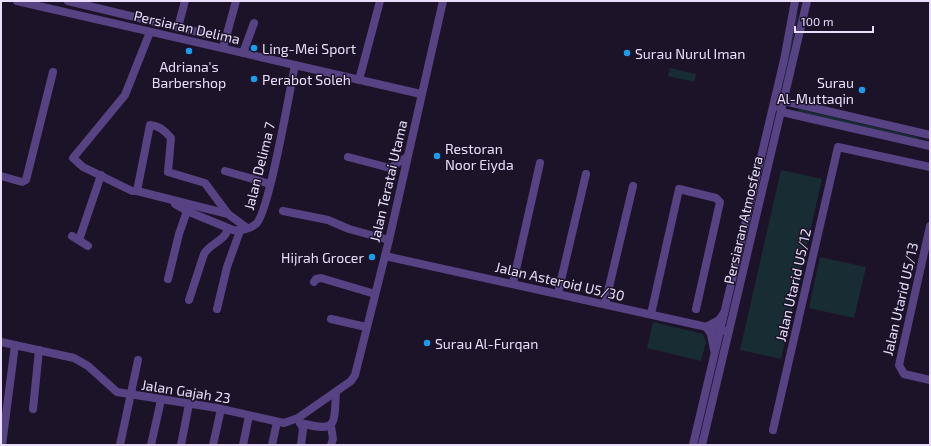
<svg xmlns="http://www.w3.org/2000/svg" width="931" height="446" font-family="'Exo 2',sans-serif">
<rect width="100%" height="100%" fill="#1d1329"/>
<g fill="#172c33">
<path d="M797,12L798,15L784,89H782Z"/>
<path d="M670,68L696,74L694,82L668,76Z"/>
<path d="M799,109L918,137L919,139L797,112Z"/>
<path d="M781,170L822,179L781,359L740,350Z"/>
<path d="M820,257L866,267L854,318L809,308Z"/>
<path d="M653,322L703,334L706,342L701,361L647,348Z"/>
</g>
<g fill="none" stroke-linecap="round" stroke-linejoin="round">
<g stroke="#574284" stroke-width="8">
<path d="M17,1L421,94"/>
<path d="M68,1L210,35"/>
<path d="M178,27L185,1"/>
<path d="M223,48L236,1"/>
<path d="M243,53L254,23"/>
<path d="M359,80L380,1"/>
<path d="M784,101L930,135"/>
<path d="M779,107L782,112L930,146"/>
<path d="M348,157L390,168L407,157"/>
<path d="M225,171L270,184"/>
<path d="M1,176L22,182L26,180L53,72"/>
<path d="M137,191H132L83,167L73,158L125,95L150,32"/>
<path d="M175,204L187,211L233,230C240,231 250,229 256,224C269,213 290,89 295,65"/>
<path d="M283,211L328,220L349,229L389,240"/>
<path d="M228,214L137,191L150,125C158,125 166,132 171,138L168,172L205,183L228,214L247,228"/>
<path d="M930,226L899,365L904,374L930,380"/>
<path d="M72,236L88,246"/>
<path d="M79,240L101,175"/>
<path d="M385,256L725,331"/>
<path d="M168,279L179,234L187,211"/>
<path d="M314,282L316,279L321,278L375,294"/>
<path d="M513,283L540,163"/>
<path d="M558,293L586,174"/>
<path d="M189,300L204,254C210,243 224,242 228,229"/>
<path d="M605,304L633,186"/>
<path d="M217,309L227,267L240,231"/>
<path d="M651,314L679,189L716,198L720,202L696,309"/>
<path d="M331,319L366,327"/>
<path d="M1,342L74,358L88,366L117,392L217,408L284,423L298,418L351,381L355,375L389,240L443,1"/>
<path d="M714,350L711,334L706,327L719,320L724,313"/>
<path d="M33,409L39,350"/>
<path d="M299,420L303,429L301,445"/>
<path d="M300,423C337,432 334,427 336,392"/>
<path d="M331,426L333,439L331,445"/>
<path d="M773,430L838,147L930,167"/>
<path d="M2,445L15,345"/>
<path d="M120,445L138,360"/>
<path d="M151,445L161,400"/>
<path d="M181,445L189,404"/>
<path d="M213,445L221,409"/>
<path d="M243,445L249,416"/>
<path d="M272,445L277,422"/>
<path d="M693,445L784,60L795,1"/>
<path d="M702,445L807,1"/>
</g>
</g>
<g fill="#1a9dec" stroke="#1d1329" stroke-width="1.5">
<circle cx="254" cy="48" r="4"/>
<circle cx="189" cy="51" r="4"/>
<circle cx="627" cy="53" r="4"/>
<circle cx="254" cy="79" r="4"/>
<circle cx="862" cy="90" r="4"/>
<circle cx="437" cy="156" r="4"/>
<circle cx="372" cy="257" r="4"/>
<circle cx="427" cy="343" r="4"/>
</g>
<g text-anchor="middle" dominant-baseline="central" stroke-width="3" stroke-linejoin="round" paint-order="stroke">
<g font-size="14" fill="#eadefc" stroke="#1d1329">
<text transform="translate(187 27) rotate(13)">Persiaran Delima</text>
<text transform="translate(259 166) rotate(-76)">Jalan Delima 7</text>
<text transform="translate(388 181) rotate(-77)">Jalan Teratai Utama</text>
<text transform="translate(743 220) rotate(-77)">Persiaran Atmosfera</text>
<text transform="translate(560 281) rotate(13)">Jalan Asteroid U5/30</text>
<text transform="translate(793 285) rotate(-77)">Jalan Utarid U5/12</text>
<text transform="translate(900 299) rotate(-77)">Jalan Utarid U5/13</text>
<text transform="translate(186 391) rotate(9)">Jalan Gajah 23</text>
</g>
<g font-size="14" fill="#eadefc" stroke="#1d1329" text-anchor="start">
<text x="262" y="48">Ling-Mei Sport</text>
<text x="635" y="53">Surau Nurul Iman</text>
<text x="189" y="66" text-anchor="middle">Adriana's<tspan x="189" dy="16">Barbershop</tspan></text>
<text x="262" y="79">Perabot Soleh</text>
<text x="854" y="82" text-anchor="end">Surau<tspan x="854" dy="16">Al-Muttaqin</tspan></text>
<text x="445" y="148">Restoran<tspan x="445" dy="16">Noor Eiyda</tspan></text>
<text x="364" y="257" text-anchor="end">Hijrah Grocer</text>
<text x="435" y="343">Surau Al-Furqan</text>
</g>
</g>
<rect width="931" height="446" fill="none" stroke="#eadefc" stroke-width="4"/>
<path d="M795 26v6h78v-6" fill="none" stroke="#eadefc" stroke-width="2"/>
<text x="801" y="26" font-size="12" fill="#eadefc" stroke="#1d1329" stroke-width="3" paint-order="stroke">100 m</text>
</svg>
